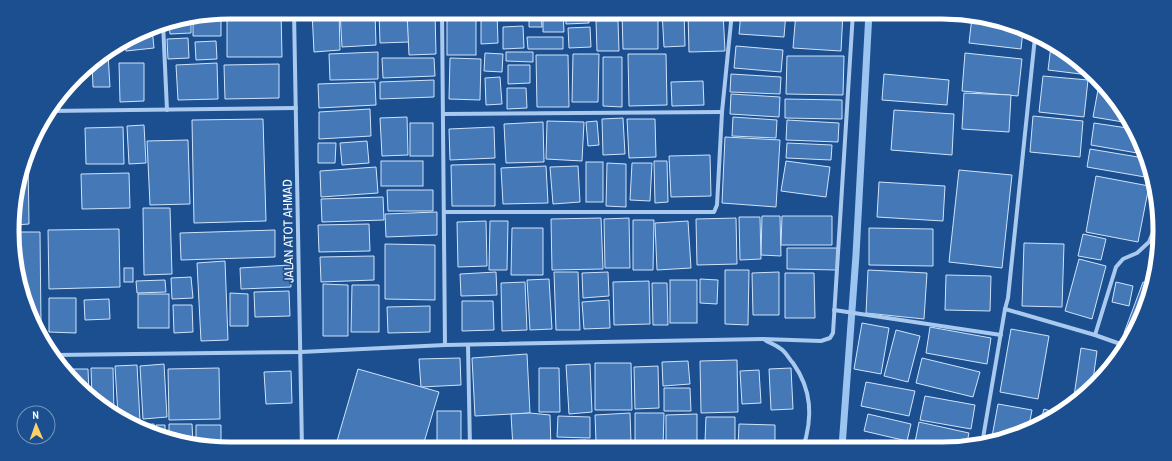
<svg xmlns="http://www.w3.org/2000/svg" width="1172" height="461" font-family="'Archivo Narrow',sans-serif">
<rect width="100%" height="100%" fill="#1b4f8f"/>
<g fill="none" stroke-linecap="round" stroke-linejoin="round">
<path stroke="#9cc4f0" stroke-width="7" d="M842,447L856,255L869,12"/>
</g>
<g fill="#4478b7" stroke="#cfe3fa">
<path d="M230,12H281L282,57H227V13Z"/>
<path d="M312,12H339L340,50L314,52Z"/>
<path d="M340,12H375L376,45L342,47Z"/>
<path d="M379,12H407L409,42L380,43Z"/>
<path d="M407,12H435L436,54L409,55Z"/>
<rect x="447" y="12" width="29" height="43"/>
<path d="M481,12H497L498,43L481,44Z"/>
<path d="M503,12H524V17L503,18Z"/>
<path d="M529,12H541L542,27H529Z"/>
<path d="M543,12H563L564,32H543Z"/>
<path d="M566,12H589V23L566,24Z"/>
<rect x="598" y="12" width="22" height="5"/>
<path d="M622,12H658V49H623Z"/>
<path d="M662,12H684L685,46L664,47Z"/>
<path d="M688,12H723L725,51L689,52Z"/>
<path d="M741,12H786L784,37L739,34Z"/>
<path d="M796,12H843L841,51L793,48Z"/>
<path d="M203,16H221V36H193V18Z"/>
<path d="M972,17L1012,24L1023,30L1021,49L969,43Z"/>
<path d="M191,19V33L170,34L169,22Z"/>
<path d="M596,21H618L619,51H597Z"/>
<path d="M523,26L524,48L503,49V27Z"/>
<path d="M590,27L591,47L569,48L568,28Z"/>
<path d="M152,28L154,48L126,51L125,44Z"/>
<path d="M527,37H563V49H528Z"/>
<path d="M188,38L189,58L168,59L167,39Z"/>
<path d="M216,41L217,59L196,60L195,42Z"/>
<path d="M736,46L783,50L781,72L734,68Z"/>
<path d="M1051,46L1085,66L1090,72L1089,75L1048,70Z"/>
<path d="M378,52V79L330,80L329,54Z"/>
<path d="M506,52H533V62L506,61Z"/>
<path d="M485,53L503,54L502,72L484,71Z"/>
<path d="M965,53L1022,59L1018,96L962,91Z"/>
<path d="M108,54L110,87H93L92,63Z"/>
<path d="M573,54H599L598,102H572Z"/>
<path d="M628,54H666L667,105L629,106Z"/>
<path d="M536,55H568L569,107H537Z"/>
<path d="M787,56H844L843,95L786,94Z"/>
<path d="M603,57H622V107L603,106Z"/>
<path d="M382,58H434L435,76L383,78Z"/>
<path d="M450,58L481,59L480,100L449,99Z"/>
<path d="M119,63H144V101L120,102Z"/>
<path d="M217,63L218,99L178,100L176,65Z"/>
<path d="M279,64V98L225,99L224,65Z"/>
<path d="M508,65H530V83L508,84Z"/>
<path d="M731,74L781,77L780,94L730,92Z"/>
<path d="M884,74L949,80L947,105L882,100Z"/>
<path d="M1043,76L1088,80L1084,117L1039,112Z"/>
<path d="M500,77L502,104L486,105L485,78Z"/>
<path d="M434,80V97L380,99V82Z"/>
<path d="M703,81L704,105L672,106L671,82Z"/>
<path d="M375,82L376,105L319,108L318,84Z"/>
<path d="M1099,84L1129,123L1093,117Z"/>
<path d="M507,88H526L527,108L507,109Z"/>
<path d="M964,93L1011,95L1009,132L962,129Z"/>
<path d="M731,94L780,97L779,117L730,114Z"/>
<path d="M785,99L842,100V119L785,118Z"/>
<path d="M370,109L371,136L319,139V112Z"/>
<path d="M894,110L954,114L952,155L891,150Z"/>
<path d="M1033,116L1083,121L1080,157L1030,152Z"/>
<path d="M407,117L408,155L382,156L380,118Z"/>
<path d="M733,117L777,120L776,138L732,136Z"/>
<path d="M623,118L625,154L603,155L602,119Z"/>
<path d="M263,119L266,221L194,223L192,120Z"/>
<path d="M627,119H655L656,157L629,158Z"/>
<path d="M787,120L839,123L838,142L786,140Z"/>
<path d="M547,121L584,122L582,161L546,159Z"/>
<path d="M597,121L599,145L588,146L586,122Z"/>
<path d="M543,122L544,162L506,163L504,124Z"/>
<rect x="410" y="123" width="23" height="33"/>
<path d="M1094,123L1134,129L1137,134L1143,154L1091,145Z"/>
<path d="M144,125L146,163L129,164L127,126Z"/>
<path d="M123,127L124,164H86L85,128Z"/>
<path d="M494,127L495,158L450,160L449,129Z"/>
<path d="M725,137L780,140L776,207L722,203Z"/>
<path d="M188,140L190,204L150,205L147,141Z"/>
<path d="M367,141L369,163L342,165L340,143Z"/>
<path d="M318,143H336L335,163H318Z"/>
<path d="M787,143L832,145L831,160L786,158Z"/>
<path d="M1090,149L1144,158L1147,169L1145,177L1087,167Z"/>
<path d="M710,155L711,196L671,197L669,156Z"/>
<path d="M28,160L29,224L15,225L14,202Z"/>
<rect x="381" y="161" width="42" height="25"/>
<path d="M654,161H667L668,202L655,203Z"/>
<path d="M786,161L830,167L826,197L781,191Z"/>
<rect x="586" y="162" width="17" height="40"/>
<path d="M607,163L626,164V207L606,206Z"/>
<path d="M632,163H652L650,201L630,200Z"/>
<path d="M495,164V206H452L451,165Z"/>
<path d="M546,166L548,203L503,204L501,168Z"/>
<path d="M578,166L580,202L553,204L550,167Z"/>
<path d="M376,167L378,193L321,197L320,171Z"/>
<path d="M959,170L1012,175L1002,268L949,262Z"/>
<path d="M129,173L130,208L82,209L81,174Z"/>
<path d="M1096,176L1149,186L1138,242L1086,232Z"/>
<path d="M879,182L945,186L943,221L877,217Z"/>
<path d="M387,190H433V211H388Z"/>
<path d="M383,197L384,220L322,222L321,199Z"/>
<path d="M143,208H170L172,274L144,275Z"/>
<path d="M437,212V235L386,237L385,214Z"/>
<path d="M762,216H780L781,256L761,255Z"/>
<path d="M782,216H832V245H781Z"/>
<path d="M739,217H760L761,259L740,260Z"/>
<path d="M601,218L603,269L552,270L551,219Z"/>
<path d="M629,218L630,268H605L604,219Z"/>
<path d="M736,218L737,264L697,265L696,219Z"/>
<path d="M633,220H654L653,270H633Z"/>
<path d="M486,221L487,266L458,267L457,222Z"/>
<path d="M490,221H508L507,270H489Z"/>
<path d="M688,221L691,268L657,270L655,223Z"/>
<path d="M369,224L370,251L319,252L318,225Z"/>
<path d="M512,228H543V275H511Z"/>
<path d="M869,228L933,229V266L869,265Z"/>
<path d="M119,229L120,287L49,289L48,230Z"/>
<path d="M275,230V257L181,260L180,233Z"/>
<path d="M15,232H40L41,323L35,324L16,273Z"/>
<path d="M1083,234L1106,239L1101,260L1078,256Z"/>
<path d="M1024,243L1064,244L1062,307L1022,306Z"/>
<path d="M385,244L435,245V300L385,299Z"/>
<path d="M787,248H837V270L787,269Z"/>
<path d="M374,256V280L321,282L320,257Z"/>
<path d="M1079,259L1106,266L1092,319L1065,311Z"/>
<path d="M225,261L228,340L201,341L197,263Z"/>
<path d="M290,265L291,287L241,289L240,268Z"/>
<rect x="124" y="268" width="9" height="14"/>
<path d="M725,270H749L748,325L725,324Z"/>
<path d="M868,270L927,273L924,319L866,313Z"/>
<path d="M496,272L497,295L461,296L460,274Z"/>
<path d="M554,272H578L580,330H556Z"/>
<path d="M608,272L609,296L583,298L582,273Z"/>
<path d="M779,272V315H753L752,273Z"/>
<path d="M785,273H814L815,318H785Z"/>
<path d="M946,275L991,276L990,311L945,310Z"/>
<path d="M191,277L193,298L172,299L171,278Z"/>
<path d="M549,279L552,329L530,330L527,280Z"/>
<path d="M700,279L718,280L717,304L700,303Z"/>
<path d="M165,280L166,292L137,293L136,281Z"/>
<rect x="670" y="280" width="27" height="43"/>
<path d="M649,281L650,324L614,325L613,282Z"/>
<path d="M525,282L527,330L502,331L501,283Z"/>
<path d="M1116,282L1133,286L1129,306L1112,302Z"/>
<path d="M1143,282L1151,284L1148,301L1131,336L1124,333Z"/>
<path d="M652,283H667L668,325H653Z"/>
<path d="M323,284L348,285V336H323Z"/>
<path d="M352,285H379V332H351Z"/>
<path d="M289,291L290,316L255,317L254,292Z"/>
<path d="M230,293L248,294V326H230Z"/>
<rect x="138" y="294" width="31" height="34"/>
<path d="M49,298H76V333L49,332Z"/>
<path d="M109,299L110,319L85,320L84,300Z"/>
<path d="M609,300L610,328L584,329L582,302Z"/>
<path d="M462,301H493L494,330L462,331Z"/>
<path d="M173,305H192L193,332L174,333Z"/>
<path d="M430,306V332L388,333L387,307Z"/>
<path d="M862,323L889,328L881,374L854,369Z"/>
<path d="M930,327L991,338L987,364L926,353Z"/>
<path d="M1011,329L1049,336L1038,399L1000,392Z"/>
<path d="M896,330L920,336L908,382L884,376Z"/>
<path d="M1081,348L1097,351L1092,387L1085,395L1073,403Z"/>
<path d="M527,354L530,413L475,416L472,358Z"/>
<path d="M460,358L461,385L421,387L419,359Z"/>
<path d="M922,358L980,372L973,397L916,383Z"/>
<path d="M737,360L738,412L701,413L700,361Z"/>
<path d="M688,361L690,384L663,386L662,362Z"/>
<path d="M595,363H631L632,410H595Z"/>
<path d="M164,364L167,417L143,419L140,366Z"/>
<path d="M590,364L592,412L569,414L566,365Z"/>
<path d="M137,365L140,421L131,422L118,415L115,366Z"/>
<path d="M658,366L659,408L635,409L634,367Z"/>
<path d="M91,368H113L114,413L97,404L92,397Z"/>
<path d="M219,368L220,419L169,420L168,369Z"/>
<path d="M539,368H559L560,412H539Z"/>
<path d="M791,368L793,409L771,410L769,369Z"/>
<path d="M67,369H88L89,394Z"/>
<path d="M358,369L439,392L422,449L335,448Z"/>
<path d="M759,370L761,403L742,404L740,371Z"/>
<path d="M291,371L292,403L266,404L264,372Z"/>
<path d="M866,382L915,391L909,416L861,406Z"/>
<path d="M664,388H690L691,411H664Z"/>
<path d="M925,396L975,405L971,429L920,420Z"/>
<path d="M998,404L1032,410L1028,431L991,442Z"/>
<path d="M1044,409L1057,413L1040,423Z"/>
<rect x="437" y="411" width="24" height="37"/>
<path d="M530,413L550,415L551,448H513L511,414Z"/>
<path d="M630,413L631,442H596L595,415Z"/>
<path d="M635,413H664L663,448H635Z"/>
<path d="M697,414V443H666V415Z"/>
<path d="M868,414L911,424L907,441L864,431Z"/>
<path d="M558,416L590,417V438L557,437Z"/>
<path d="M706,417H735V441H705Z"/>
<path d="M919,422L969,433L966,447H914Z"/>
<path d="M154,424V434L138,426V425Z"/>
<path d="M169,424H192L193,443L169,439Z"/>
<path d="M739,424L775,425V448H738Z"/>
<path d="M156,425H165V438L156,435Z"/>
<path d="M196,425H221V444L196,443Z"/>
<path d="M586,440V448H555V441Z"/>
<path d="M866,440L890,447H864Z"/>
</g>
<g fill="none" stroke-linecap="round" stroke-linejoin="round">
<g stroke="#a9c9ee" stroke-width="4">
<path d="M294,12L302,449"/>
<path d="M442,12L445,345"/>
<path d="M163,23L167,110"/>
<path d="M49,111L296,108"/>
<path d="M443,114L722,112"/>
<path d="M444,212H714L717,205L722,112L732,12"/>
<path d="M1005,309L1095,335L1126,346"/>
<path d="M834,310L1001,335"/>
<path d="M1095,335L1116,267L1123,259L1137,253L1149,242L1154,230L1158,209"/>
<path d="M765,340C770,343 776,345 781,349C786,352 789,359 793,363C812,390 813,417 803,448"/>
<path d="M468,345L470,448"/>
<path d="M55,355L301,352L445,345L763,339L821,341L830,338L833,333L853,12"/>
<path d="M982,444L1005,309L1008,298L1035,37"/>
</g>
</g>
<g text-anchor="middle" dominant-baseline="central" stroke-width="3.5" stroke-linejoin="round" paint-order="stroke">
<g font-size="13" fill="#fff" stroke="#1b4f8f">
<text transform="translate(288 231) rotate(-91)">JALAN ATOT AHMAD</text>
</g>
</g>
<path d="M0 0H1172V461H0ZM230 19H942A211 211 0 0 1 1153 230V231A211 211 0 0 1 942 442H230A211 211 0 0 1 19 231V230A211 211 0 0 1 230 19Z" fill="#1b4f8f" fill-rule="evenodd"/>
<path fill="none" stroke="#fff" stroke-width="5" d="M230 19H942A211 211 0 0 1 1153 230V231A211 211 0 0 1 942 442H230A211 211 0 0 1 19 231V230A211 211 0 0 1 230 19Z"/>
<g transform="translate(36 425) rotate(358)"><circle r="19" fill="#1b4f8f" stroke="#7695bc"/>
<path d="M0-3L7 15L0 10L-7 15Z" fill="#ffd166"/>
<text y="-6" font-size="11" font-weight="bold" text-anchor="middle" fill="#ffffff">N</text>
</g>
</svg>
